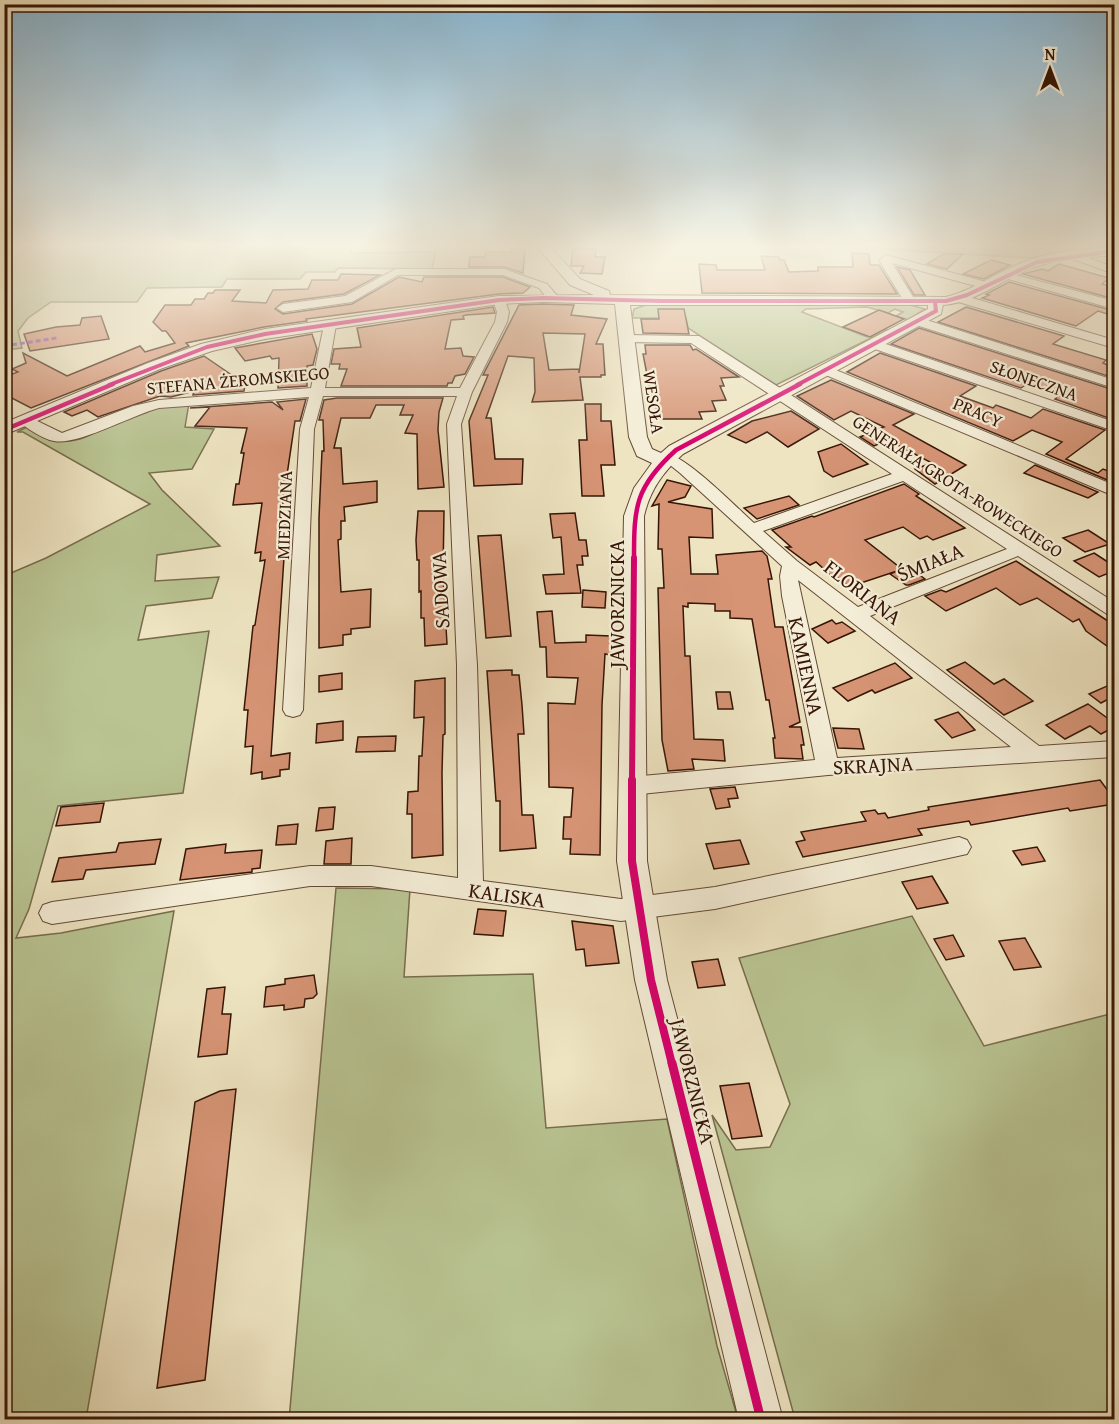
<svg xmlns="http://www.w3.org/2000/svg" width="1119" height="1424" font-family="'Gentium Book Plus',serif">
<rect width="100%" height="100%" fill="#eee4c1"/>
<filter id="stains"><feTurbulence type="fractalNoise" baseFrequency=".00333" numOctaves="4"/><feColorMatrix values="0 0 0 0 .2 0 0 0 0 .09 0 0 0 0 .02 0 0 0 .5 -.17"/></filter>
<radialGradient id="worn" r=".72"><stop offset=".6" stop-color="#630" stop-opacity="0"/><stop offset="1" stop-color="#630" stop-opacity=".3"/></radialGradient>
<g fill="#b9c492" stroke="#786c4c" stroke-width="1.5">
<path d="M4,248H351V253L436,252L432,269L338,268L335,272H306L300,279H227L222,287L147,288L137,302H51L28,318L18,331L22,348L5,350Z"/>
<path d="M866,248H1102L1028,258Z"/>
<path d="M646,305H910L925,309L908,320L896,316L903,312L895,309L888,313L867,307L806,309L802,312L867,337L882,329L887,330L776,385L688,328L686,318H632L634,309Z"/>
<path d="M189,403L185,427L214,429L192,469L149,473L162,490L220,546L157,555L155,581L219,577L212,598L146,606L138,640L209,631L183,793L58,806L29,909L16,938L61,933L174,911L86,1419H5L4,576L46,558L150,504L23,432H17L27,427C82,463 97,420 147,408C160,405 175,405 189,403Z"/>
<path d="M336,888L410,889L404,977L533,974L546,1128L667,1119L717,1346L738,1419L289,1420Z"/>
<path d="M912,916L984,1046L1114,1013V1419H795L712,1115L736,1150L770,1147L790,1104L739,958Z"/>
</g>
<g fill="#d69475" stroke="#361506" stroke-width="1.5" fill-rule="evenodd">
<path d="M512,248H525L523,273L504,267H469L470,257H485L486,252H511Z"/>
<path d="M573,248L596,249L595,257H605L602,274L580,273L584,266H571Z"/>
<path d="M852,253L869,254L870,265H879L897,294L702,293L699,264L716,265L717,270H765L761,256L779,257L780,260H784L789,272L818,271V267H853Z"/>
<path d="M943,254H963L947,269L927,264Z"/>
<path d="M991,260L1010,265L984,279L963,274Z"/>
<path d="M1059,264L1109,278L1102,284L1114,287V299L1023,274L1042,269L1048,271Z"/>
<path d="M897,267L910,270L925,295H914Z"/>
<path d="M341,274L380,275L344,294L283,302L275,309L283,314L352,304L399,277L422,282L424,277H503L530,287L523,293L499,294L306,319L307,321L264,327L186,343L189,346L31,408L4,394V377L18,372L12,369L26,363L23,353L67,376L135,348L140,346L145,352L175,343L166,331H162L153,322L165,305H191L195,299H204L208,293H213L215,290H240L232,301L266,303L273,290L308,289L312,280H338Z"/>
<path d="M1009,282L1114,311V316L1098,311L1076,326L982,298L989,295L986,294Z"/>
<path d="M542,304L574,305L571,315L607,319L596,344H603L605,375H601V377H580L583,400L532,402L535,392L534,358L508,356L486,418H491L495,459H523L522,484L474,486L469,421L488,375H483L519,305ZM543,333L585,334L579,373V369L549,370Z"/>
<path d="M493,307L495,313L466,315L463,316L464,319L451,320L445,349L461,348L463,356L474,357L465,374L455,376L452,383H448L447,386H341L347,369H339L340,364H331L334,349L361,347L357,328Z"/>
<path d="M966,307L1064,336L1053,344L1106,360L1103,363L1114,368V378L938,322Z"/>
<path d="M658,309H684L689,334L643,333L641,319H659Z"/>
<path d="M879,310L904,319L870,337L843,327Z"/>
<path d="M101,316L109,339L30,351L24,334L56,327L80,325L82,318Z"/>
<path d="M919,328L1114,390V420L1055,399L1061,395L1027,384L1021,388L891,344Z"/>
<path d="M312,334L317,349L313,365L307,366V386L278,388L279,358L272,359L270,356L245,361L235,348Z"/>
<path d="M645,345H690L693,350L696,349L739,377L721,378L724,386H720L726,400L712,401L716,411L699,412L702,419H660L649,385L643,354H646Z"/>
<path d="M880,353L976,386L960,396L993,408L996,405L1031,418L1043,409L1105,430L1066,459L1098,473L1103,469L1114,473V480L1112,482L1046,454L1062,442L1032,430L1013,441L847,372Z"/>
<path d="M204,356L245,384L244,391L193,395L194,391L171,397L160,396L98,417L87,410L72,416L64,412L161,371Z"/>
<path d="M831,380L914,414L893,425L966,465L935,484L915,469L932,463L888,440L874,446L860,437L884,427L851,411L834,420L797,396Z"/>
<path d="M337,398H443L439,412L438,430L444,487L418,489L417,434L405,433L413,415H400L404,405H376L370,418H341L334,448H341L343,484L377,481V502L344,507L345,521H341V539L338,540L341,592L371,589L370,627L351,629V634L343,635V645L319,648V518L322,451H324L323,420H319L324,400Z"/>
<path d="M306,399L300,421H295L280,522L286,524V527L271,756L290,753L289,769L280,770V776L262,779V772L251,774L253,746L245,747L248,710H244L253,626L255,625L265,560L260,561L261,552L255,553L262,503L233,505L236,484H239L244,453H241L247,428L195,426L210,407L190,408L272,402L283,410L277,402Z"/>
<path d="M585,404H601V421H611L615,465H601L604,496H582L579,440H587Z"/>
<path d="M791,411L819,429L788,447L767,432L746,443L728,435L752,421Z"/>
<path d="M841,444L868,464L833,477L824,471L818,452Z"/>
<path d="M1035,465L1098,492L1088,498L1024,473Z"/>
<path d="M667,480L691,486L685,497L668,502L712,509L713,538L689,537L691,574H718L716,555L762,551L767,556L772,579H768L775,627H783L800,722L789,727H801L804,745H801L803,759L775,758L773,738H775L769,700H766L752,619L730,618V611H715V604L688,603V607L683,606L685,656H690L694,739L723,740L725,761L692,759L694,769L668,771L662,740L658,588H664L662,549H658L659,504L652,506Z"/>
<path d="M904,484L919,494L916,496L965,528L933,540L927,536L920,539L903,527L865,540L902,569L907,566L925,579L909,585H906L890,574L897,571L849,587L839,578L835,579L816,562L810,565L786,547H791L772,530L812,516L814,517Z"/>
<path d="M789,496L799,505L757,519L744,508Z"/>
<path d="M418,511H444L443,575L447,644L425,646L424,618H421V591L419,592V560H417L416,540Z"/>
<path d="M575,513L579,540H586L588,556H582L583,565H577L581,593L546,594L543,575L564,574L561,537L553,538L550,514Z"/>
<path d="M1088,530L1110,544L1085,552L1063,538Z"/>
<path d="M501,535L511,636L486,638L478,536Z"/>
<path d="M1094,553L1114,566V571L1099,577L1074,561Z"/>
<path d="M1016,561L1114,625V651L1086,631L1079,619L1073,622L1037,598L1020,605L996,588L946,611L925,596L941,590L946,592Z"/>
<path d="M583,590L606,592L605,608L582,607Z"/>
<path d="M552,611L555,643L586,642V635L611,636V655L605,654L602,705L600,855L570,854L571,839H563L564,817H571L573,788L549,787L548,703L575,704L578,678L547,677L546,647H540L537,612Z"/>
<path d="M832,620L836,624L842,622L855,631L828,643L812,629Z"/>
<path d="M965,662L994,684L1004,679L1033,701L1004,715L947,670Z"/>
<path d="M895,663L912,678L875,693L872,690L848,701L833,688Z"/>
<path d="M512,670V675H519L522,705L524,734H518L522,815H533L536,848L500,851V801H496L487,671Z"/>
<path d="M342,673V689L319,692V676Z"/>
<path d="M445,678V734L443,735L442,773L443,855L412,858V814H407L408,792L418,791L419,756H422L424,717L414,718L415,681Z"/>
<path d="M1107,686L1114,691V696L1101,703L1089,694Z"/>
<path d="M716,692H730L733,709H718Z"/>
<path d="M1088,704L1114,723V727L1101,734L1090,726L1065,739L1046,725Z"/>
<path d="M958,712L975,730L952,738L935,720Z"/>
<path d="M343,721V740L316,743L317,724Z"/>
<path d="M833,728L859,729L864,749L838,748Z"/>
<path d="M396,736L395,751L356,752L358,737Z"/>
<path d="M1100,780L1114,799V804L1070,811L1068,808L971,825L969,821L918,829L922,835L803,857L796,842L805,840L801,832L866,821L861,812L875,810L878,814L885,813L888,818L929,810L928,807Z"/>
<path d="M735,787L738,798L728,799L730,807L716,809L710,789Z"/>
<path d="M104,803L100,822L56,826L61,807Z"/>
<path d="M335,807L333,829L316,831L319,808Z"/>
<path d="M298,824L296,844L276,845L278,826Z"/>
<path d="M352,838L351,864H324L326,841Z"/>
<path d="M161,839L155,864L86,870L83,879L52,882L59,858L116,852L119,843Z"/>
<path d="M740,840L749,864L714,869L706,844Z"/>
<path d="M226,844L225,853L262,850L260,868L252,869V872L180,880L186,849Z"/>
<path d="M1037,847L1045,861L1022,865L1013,851Z"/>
<path d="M932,876L948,903L917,909L902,882Z"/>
<path d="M478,909L506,911L503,936L474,934Z"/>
<path d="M572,921L613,926L619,963L586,966L584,949L576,950Z"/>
<path d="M953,935L964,956L946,960L934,939Z"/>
<path d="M1025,938L1041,967L1014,970L999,941Z"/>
<path d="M718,959L725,985L698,988L692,962Z"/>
<path d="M314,975L317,994L313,998L305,999L304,1007L284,1010V1005L264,1007L266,987L285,984V979Z"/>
<path d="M225,987L222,1014H231L227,1054L198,1057L207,989Z"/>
<path d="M749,1083L762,1136L732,1139L720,1086Z"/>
<path d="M236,1089L205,1380L157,1388L195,1102L220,1091Z"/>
</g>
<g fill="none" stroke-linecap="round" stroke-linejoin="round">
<defs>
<g id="minor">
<path d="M1074,253L1114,267V274L1070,258L1068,256Z"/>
<path d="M886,255L990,283L992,285L986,289L892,263L916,302L914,305H906L879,260Z"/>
<path d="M396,269H504L547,284L559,298L553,302L549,301L539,288L503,275H398L352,302L283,312L277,308L283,304L345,296Z"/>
<path d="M1005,272L1114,301V309L1001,277V273Z"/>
<path d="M959,294L1114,340V348L955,301V295Z"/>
<path d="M499,296L505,300L509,312L507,322L472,392L461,424L477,665L483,881L621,899L715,887L959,837L967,840L971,847L967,854L715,909L621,921L371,886H310L52,924L43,921L39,913L43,905L52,902L310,866H371L458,878L457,665L447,424L457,396H323L314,429L303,710L300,715L293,717L286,715L283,710L300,429L309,397L159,408C132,415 77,446 54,441C42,439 31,430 21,424L19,421L21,418H31L62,433L133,406L159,400L311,388L324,325L330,321L336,325L325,388H460L495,322L497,312L493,300Z"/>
<path d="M917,317L1114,380V388L913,324L911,321L913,318Z"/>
<path d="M626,335L699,336L1114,602V616L1107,614L1018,556L870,616L1039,746L1114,741V757L828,775L631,795L623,792L620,786L623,780L631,777L815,760L782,596L780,576L782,566L680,473L660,457L663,454C680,449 738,509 754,523L892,474L691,343L621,342L620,339L621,336ZM903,481L1007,549L858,607L797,561L763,531ZM798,580L1011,747L837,758Z"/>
<path d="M874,340L1114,422V431L869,347L868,344L869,341Z"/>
<path d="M826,366L1114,485V496L821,373L819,370L821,367Z"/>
</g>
<path id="tertiary" d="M538,248H551L580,279L609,291L610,295L946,297C971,291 991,276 1014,266C1044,252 1082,248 1114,248V255C1087,258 1058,258 1032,268C1002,279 976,303 943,305L941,314L683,454C663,472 650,490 644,516L647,861L667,980L783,1420H739L635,980L617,861L624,516L634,488L652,463L637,456L629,437L615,304L544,302L499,304L265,339L212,351L160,369L4,435V423L148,363L201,344L265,329L499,296L594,295L570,285ZM630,305H928V309L669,446L661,453L652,449L647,437Z"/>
</defs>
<use href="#minor" stroke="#644935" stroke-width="2"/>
<use href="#tertiary" stroke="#644935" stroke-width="2"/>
<use href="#minor" fill="#f4edd7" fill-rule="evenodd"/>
<use href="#tertiary" fill="#f4edd7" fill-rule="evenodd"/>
<path stroke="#8e44ad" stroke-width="3" stroke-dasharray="5 3" stroke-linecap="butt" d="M4,346L57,338"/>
<defs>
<g id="cycleway-far4">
<path d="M109,385L207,347L265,334L499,300L544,298L661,301H946L967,295L1037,262L1114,251"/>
<path d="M797,385L936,311L935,302"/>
</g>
<g id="cycleway-far3">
<path d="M4,430L113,384"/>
<path d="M634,559C634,507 635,487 676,450L800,384"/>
</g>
<path id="cycleway-far2" d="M632,781L634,558"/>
<path id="cycleway-far1" d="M632,780V861L651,980L672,1064"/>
<path id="cycleway" d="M672,1063L761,1420"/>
</defs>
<use href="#cycleway-far4" stroke="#f4edd7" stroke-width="6"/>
<use href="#cycleway-far3" stroke="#f4edd7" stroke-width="8"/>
<use href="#cycleway-far2" stroke="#f4edd7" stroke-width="10"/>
<use href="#cycleway-far1" stroke="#f4edd7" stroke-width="11"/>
<use href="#cycleway" stroke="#f4edd7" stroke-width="13"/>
<use href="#cycleway-far4" stroke="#d6006c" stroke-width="4"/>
<use href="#cycleway-far3" stroke="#d6006c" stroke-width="4.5"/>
<use href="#cycleway-far2" stroke="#d6006c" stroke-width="6"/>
<use href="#cycleway-far1" stroke="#d6006c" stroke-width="8"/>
<use href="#cycleway" stroke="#d6006c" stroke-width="9"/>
</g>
<linearGradient id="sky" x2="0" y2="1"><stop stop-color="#89b8d5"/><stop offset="0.55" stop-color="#f7f3e3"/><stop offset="1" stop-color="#f7f3e3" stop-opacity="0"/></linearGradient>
<rect width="1119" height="447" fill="url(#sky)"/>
<g text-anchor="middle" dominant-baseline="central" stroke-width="4.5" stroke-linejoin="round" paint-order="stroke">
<g font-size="18" fill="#361506" stroke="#f4edd7">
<text transform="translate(238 380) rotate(-5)">STEFANA ŻEROMSKIEGO</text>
<text transform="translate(1034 380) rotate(19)">SŁONECZNA</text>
<text transform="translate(654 402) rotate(82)">WESOŁA</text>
<text transform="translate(978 412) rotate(23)">PRACY</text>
<text transform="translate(958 486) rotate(33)">GENERAŁA GROTA-ROWECKIEGO</text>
<text transform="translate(284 515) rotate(-88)">MIEDZIANA</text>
</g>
<g font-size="21" fill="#361506" stroke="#f4edd7">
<text transform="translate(930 562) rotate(-22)">ŚMIAŁA</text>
<text transform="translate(440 590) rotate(-93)">SADOWA</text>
<text transform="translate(863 592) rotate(38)">FLORIANA</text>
<text transform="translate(616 604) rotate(-90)">JAWORZNICKA</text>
<text transform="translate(806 666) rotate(78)">KAMIENNA</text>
<text transform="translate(873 765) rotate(-3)">SKRAJNA</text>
<text transform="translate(507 895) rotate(8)">KALISKA</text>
<text transform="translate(693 1081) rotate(76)">JAWORZNICKA</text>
</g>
</g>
<rect width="1119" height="1424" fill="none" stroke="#eee4c1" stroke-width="24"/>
<rect x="6" y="6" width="1107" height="1412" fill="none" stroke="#361506" stroke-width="3"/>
<rect x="12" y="12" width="1095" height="1400" fill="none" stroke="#361506" stroke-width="1.5"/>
<g transform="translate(1050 69)" stroke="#f4edd7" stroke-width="4.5" paint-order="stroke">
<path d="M0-4.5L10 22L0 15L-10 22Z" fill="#361506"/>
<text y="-9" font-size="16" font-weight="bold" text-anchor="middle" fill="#361506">N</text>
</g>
<rect width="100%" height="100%" filter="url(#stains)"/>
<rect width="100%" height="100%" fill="url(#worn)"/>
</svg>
